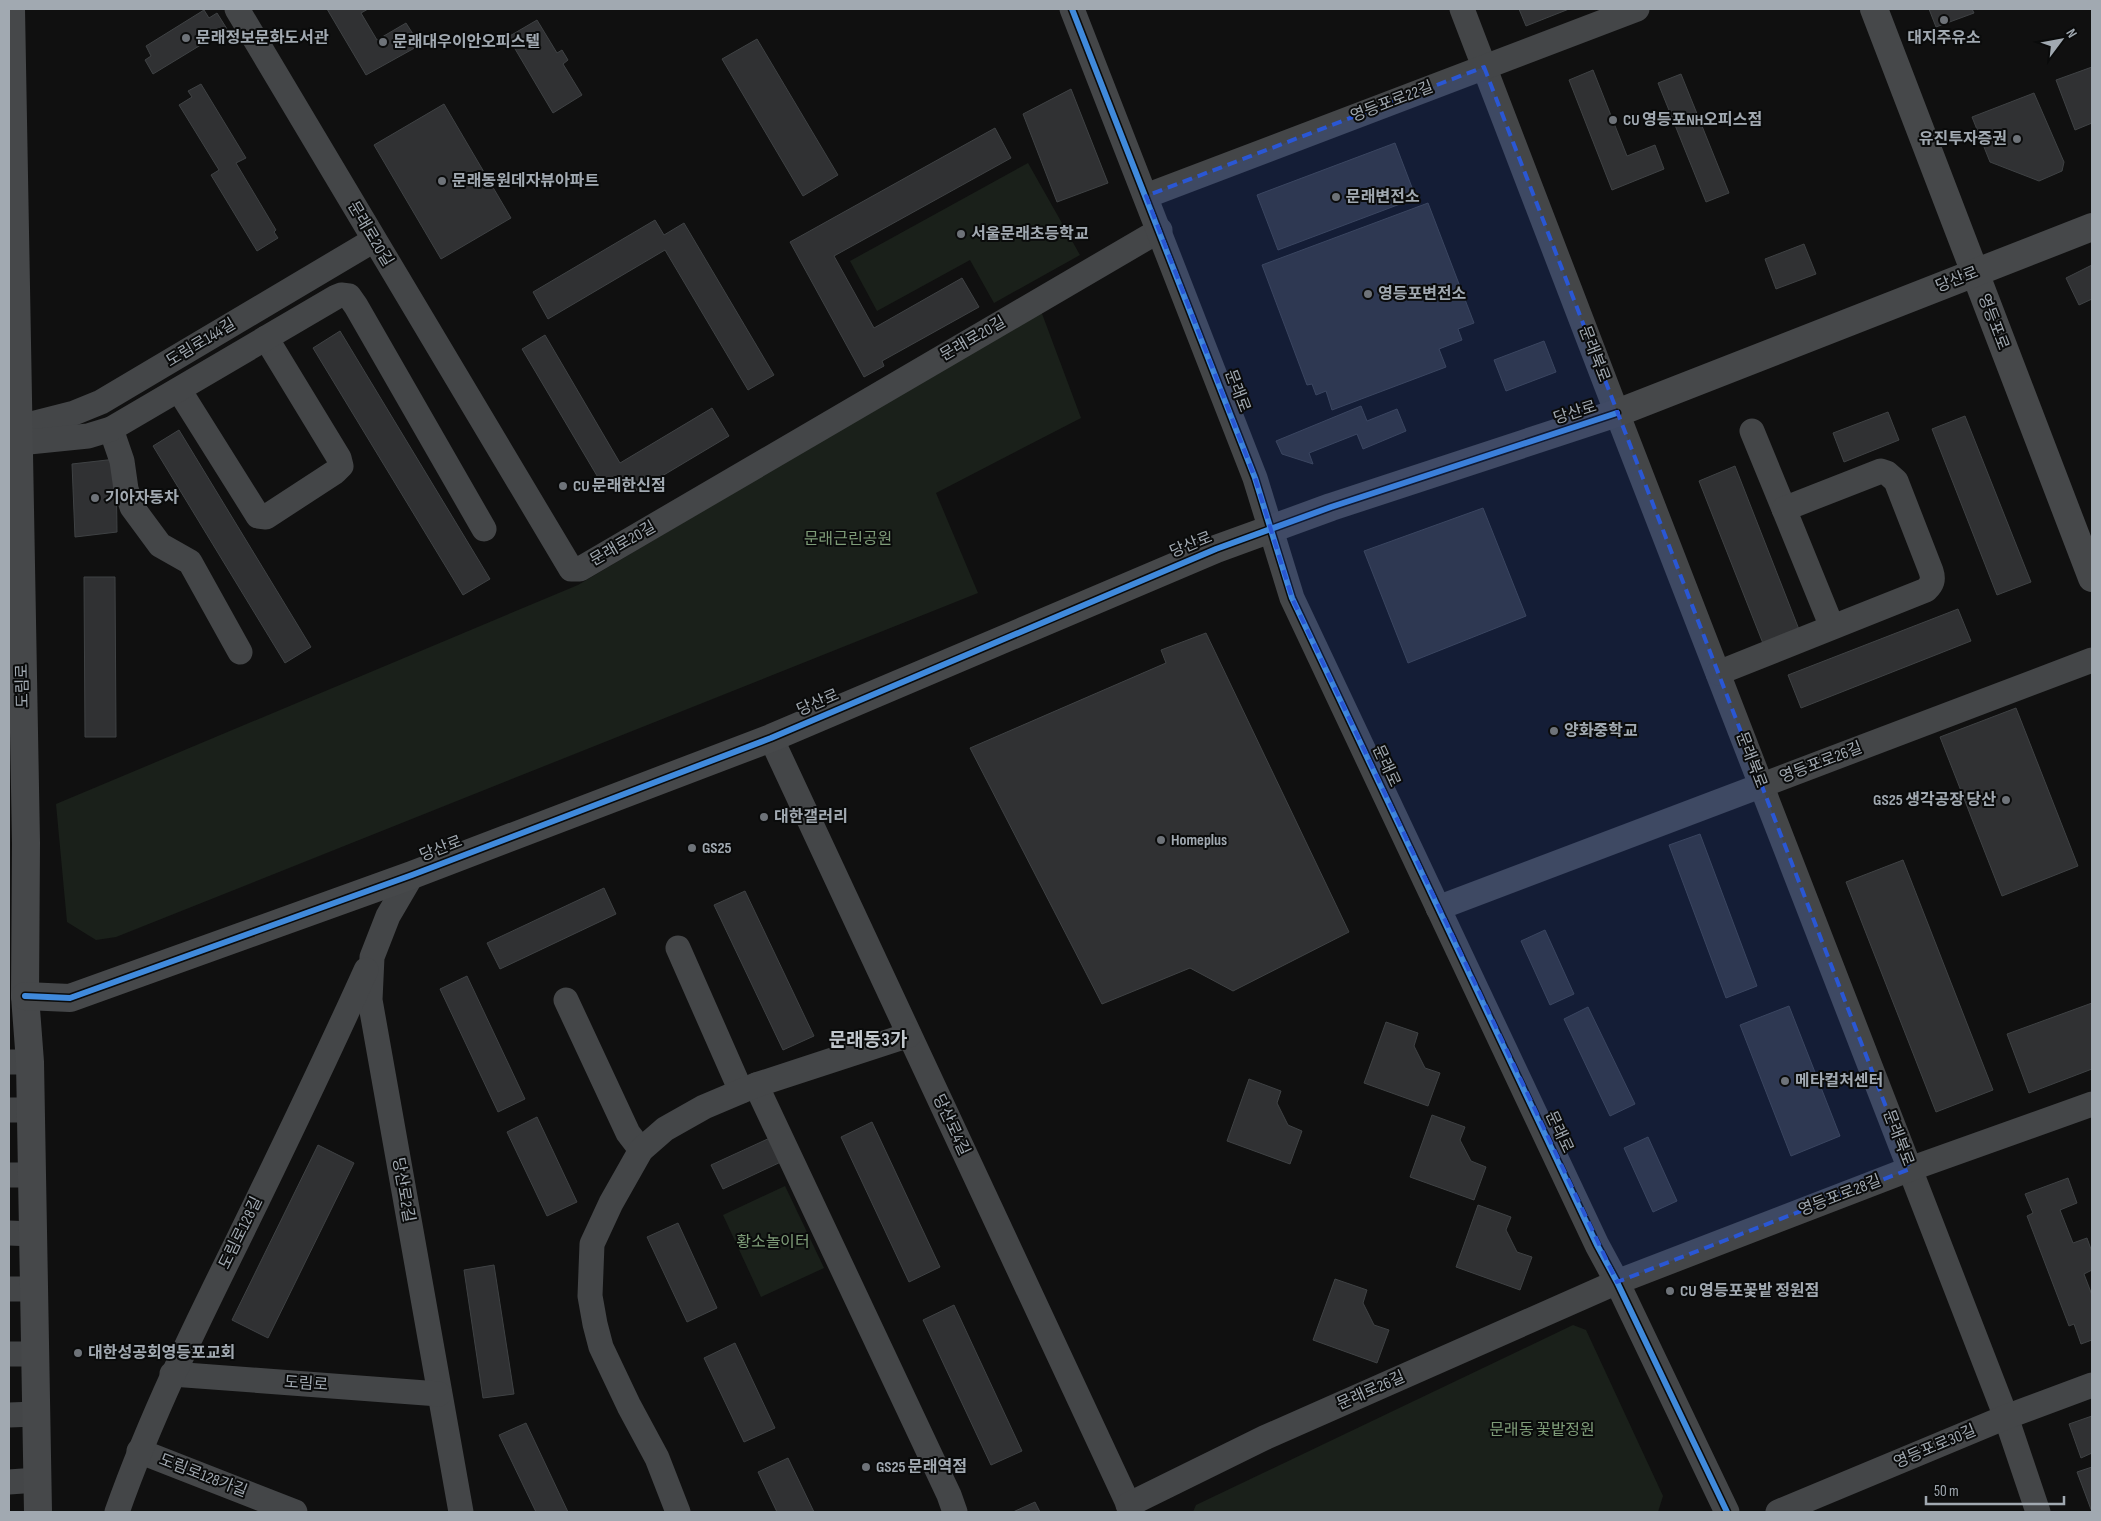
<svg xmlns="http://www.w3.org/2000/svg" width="2101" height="1521" font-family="'Sofia Sans Condensed','Noto Sans KR',sans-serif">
<rect width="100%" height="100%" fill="#101010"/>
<g fill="#1a201a">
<path d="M1028,163L1080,255L994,303L970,260L877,311L850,261Z"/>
<path d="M1041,311L1081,418L936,493L978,593L116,937L96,940L67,922L56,804L578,585Z"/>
<path d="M785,1186L824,1268L761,1297L723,1215Z"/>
<path d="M1573,1325L1586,1330L1663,1496L1658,1512H1193L1196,1505Z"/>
</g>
<g fill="#303133" stroke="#3f4244">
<path d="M327,9H368L361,13L377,40L406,23L420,45L366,75Z"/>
<path d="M1519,9H1569L1526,26Z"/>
<path d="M1929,9H1972L1974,13L1936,27Z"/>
<path d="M204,10L209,18L217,13L227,29L153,74L145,60L151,56L146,46Z"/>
<path d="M537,20L557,53L562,50L568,60L563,64L582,95L553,113L508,37Z"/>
<path d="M757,39L838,175L803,196L722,59Z"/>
<path d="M2092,67V123L2075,130L2056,80Z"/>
<path d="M1593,70L1627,156L1655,145L1664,169L1612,190L1569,80Z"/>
<path d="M1681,74L1729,193L1706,202L1658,83Z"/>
<path d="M201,84L246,158L236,163L276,230L274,232L278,238L257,251L211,175L219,170L179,105L192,97L188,91Z"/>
<path d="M1071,89L1108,183L1057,202L1023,114Z"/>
<path d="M2034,93L2064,162L2062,171L2039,181L1990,162L1972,117Z"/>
<path d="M444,104L511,218L441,259L374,145Z"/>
<path d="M995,128L1011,158L834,256L874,328L962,278L979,307L882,361L884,366L864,377L790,242Z"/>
<path d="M1395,143L1416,198L1278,250L1257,195Z"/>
<path d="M1428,203L1474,323L1458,329L1462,340L1439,349L1446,367L1332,410L1326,391L1316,395L1312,384L1307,385L1262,265Z"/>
<path d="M655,220L664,235L684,223L774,375L748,390L665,250L548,319L533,292Z"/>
<path d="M1804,244L1816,274L1776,289L1765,259Z"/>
<path d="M2092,265V299L2079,305L2066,278Z"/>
<path d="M340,331L490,579L463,595L313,348Z"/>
<path d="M545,335L620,463L712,408L729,436L637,491L629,477L606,491L522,349Z"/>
<path d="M1544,341L1556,372L1506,391L1494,360Z"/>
<path d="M1361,406L1367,421L1397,409L1406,431L1363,449L1357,434L1309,453L1313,464L1282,454L1276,441Z"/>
<path d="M1888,412L1899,440L1844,462L1833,433Z"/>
<path d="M1965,416L2031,582L1997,595L1932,429Z"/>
<path d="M179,430L311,647L285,663L153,446Z"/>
<path d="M116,459L117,532L75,537L72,464Z"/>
<path d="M1735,466L1800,632L1764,646L1699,481Z"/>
<path d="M1483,508L1526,616L1408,663L1364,551Z"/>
<path d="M84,577H115L116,737H85Z"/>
<path d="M1958,609L1971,641L1801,708L1788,675Z"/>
<path d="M1206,633L1349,932L1233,991L1190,968L1102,1004L970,748L1166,663L1161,650Z"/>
<path d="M2016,708L2078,866L2002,896L1940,737Z"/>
<path d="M1700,834L1757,986L1726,998L1669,845Z"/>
<path d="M1903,860L1993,1090L1936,1112L1846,882Z"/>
<path d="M604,888L616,914L500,969L487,943Z"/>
<path d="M745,891L814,1036L783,1050L714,905Z"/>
<path d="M1545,930L1574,994L1550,1005L1521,941Z"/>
<path d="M467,976L525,1099L498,1112L440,989Z"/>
<path d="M2092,1003V1069L2029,1093L2007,1034Z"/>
<path d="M1789,1006L1840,1136L1791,1156L1740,1025Z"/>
<path d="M1588,1007L1635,1104L1610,1116L1564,1019Z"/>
<path d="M1386,1022L1418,1033L1414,1046L1425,1068L1440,1073L1428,1106L1364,1083Z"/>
<path d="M1249,1079L1281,1091L1277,1103L1288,1125L1302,1131L1290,1164L1227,1141Z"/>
<path d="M1432,1115L1465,1127L1460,1140L1471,1161L1486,1167L1474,1200L1410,1177Z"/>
<path d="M537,1117L577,1202L547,1216L507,1132Z"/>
<path d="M872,1122L940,1267L909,1282L841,1137Z"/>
<path d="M772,1137L783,1161L723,1189L711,1165Z"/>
<path d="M1648,1137L1677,1201L1653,1212L1624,1148Z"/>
<path d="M318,1145L354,1163L268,1338L232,1320Z"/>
<path d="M2068,1178L2077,1203L2060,1210L2073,1243L2087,1238L2092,1252V1270L2084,1274L2092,1295V1340L2081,1344L2074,1324L2069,1326L2027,1216L2033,1213L2025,1194Z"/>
<path d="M1478,1205L1511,1217L1506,1230L1517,1252L1532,1257L1520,1290L1456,1267Z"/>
<path d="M678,1223L717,1308L687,1322L647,1237Z"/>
<path d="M494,1265L514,1394L483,1398L464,1270Z"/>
<path d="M1335,1279L1367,1290L1363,1303L1374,1325L1389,1330L1377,1363L1313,1340Z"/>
<path d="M954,1305L1022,1451L991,1465L923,1320Z"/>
<path d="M735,1343L775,1428L744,1442L704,1358Z"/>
<path d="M2092,1416V1453L2081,1458L2069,1424Z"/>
<path d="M526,1423L568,1512H536L499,1435Z"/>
<path d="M788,1458L814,1512H777L758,1472Z"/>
<path d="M2092,1467V1512L2077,1472Z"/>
<path d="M1035,1502L1040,1512H1013Z"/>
</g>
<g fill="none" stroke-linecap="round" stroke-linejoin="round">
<g stroke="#444648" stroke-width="25">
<path d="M237,9L571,569H580L1160,230"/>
<path d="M1072,9L1255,478L1292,598L1597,1245L1617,1282L1727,1512"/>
<path d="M1462,9L1617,413L2006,1417L2038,1512"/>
<path d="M1146,196L1637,9"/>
<path d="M179,390L258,516L266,517L335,472L341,466L339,458L266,338"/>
<path d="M19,427L74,413L101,402L374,240"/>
<path d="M111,429L122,461L126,489L132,507L160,545L190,562L240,652"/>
<path d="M1752,431L1784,509"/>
<path d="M19,443L88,436L111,429L336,297L341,295L349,296L356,306L484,529"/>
<path d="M1718,673L1926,590C1932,584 1934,580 1931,571L1896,481L1887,473L1881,471L1784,509L1832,627"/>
<path d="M771,738L1132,1512"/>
<path d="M412,875L388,916L372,957L370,1000L461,1512"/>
<path d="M1438,908L2092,660"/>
<path d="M678,948L741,1091"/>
<path d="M566,1000L628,1133L641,1150"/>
<path d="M9,1062H30"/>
<path d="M756,1085L949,1495L955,1512"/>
<path d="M9,1110H31"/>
<path d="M9,1175H32"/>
<path d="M9,1233L33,1234"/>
<path d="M9,1289H34"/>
<path d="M9,1354H35"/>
<path d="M172,1374L439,1394"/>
<path d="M9,1415L36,1414"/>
<path d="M139,1451L295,1512"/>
<path d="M9,1482L37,1480"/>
<path d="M1128,1505L1264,1438L1617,1282L1910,1169L2092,1104"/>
<path d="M117,1512C151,1416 195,1327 240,1236C283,1148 326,1059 366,970"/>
<path d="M678,1512L657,1458L629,1406L601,1347L595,1324L590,1296L592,1244L611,1203L641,1150L665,1129L704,1107L756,1085L909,1035"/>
<path d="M1778,1512L2006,1417L2092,1385"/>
</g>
<g stroke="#46484a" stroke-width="28">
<path d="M11,9L26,843L25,996L30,1062L38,1512"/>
<path d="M1874,9L2092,578"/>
<path d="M25,996L70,998L412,875L771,738L1216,549L1331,507L1617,413L2092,227"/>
</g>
<defs>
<g id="cycleway">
<path d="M1072,9L1255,478L1292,598L1597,1245L1617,1282L1727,1512"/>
<path d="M25,996L70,998L412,875L771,738L1216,549L1331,507L1617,413"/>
</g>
</defs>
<use href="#cycleway" stroke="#0a0b0b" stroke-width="9"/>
<use href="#cycleway" stroke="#408adc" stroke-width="6"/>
</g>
<path fill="#2a57d4" fill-opacity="0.2" stroke="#2a57d4" stroke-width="4" stroke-dasharray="10 6" stroke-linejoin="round" d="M1484,67L1910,1169L1617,1282L1292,598L1255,478L1146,196Z"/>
<g fill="#6e7379" stroke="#0a0b0b" stroke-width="2">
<circle cx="1944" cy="20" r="5"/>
<circle cx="186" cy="38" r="5"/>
<circle cx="383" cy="42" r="5"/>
<circle cx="1613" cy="120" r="5"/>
<circle cx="2017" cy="139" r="5"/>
<circle cx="442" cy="181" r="5"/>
<circle cx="1336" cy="197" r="5"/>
<circle cx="961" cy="234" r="5"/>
<circle cx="1368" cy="294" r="5"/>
<circle cx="563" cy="486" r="5"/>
<circle cx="95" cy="498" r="5"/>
<circle cx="1554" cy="731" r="5"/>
<circle cx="2006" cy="800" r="5"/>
<circle cx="764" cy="817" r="5"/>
<circle cx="1161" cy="840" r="5"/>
<circle cx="692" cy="848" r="5"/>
<circle cx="1785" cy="1081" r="5"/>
<circle cx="1670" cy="1291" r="5"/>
<circle cx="78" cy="1353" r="5"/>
<circle cx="866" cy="1467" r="5"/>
</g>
<g text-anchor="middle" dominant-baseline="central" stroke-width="4" stroke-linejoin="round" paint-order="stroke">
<g font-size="16" font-weight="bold" fill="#a1a9b1" stroke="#0a0b0b" text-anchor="start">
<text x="196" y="38">문래정보문화도서관</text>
<text x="1944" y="38" text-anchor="middle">대지주유소</text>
<text x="393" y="42">문래대우이안오피스텔</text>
<text x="1623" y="120">CU 영등포NH오피스점</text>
<text x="2007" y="139" text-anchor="end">유진투자증권</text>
<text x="452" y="181">문래동원데자뷰아파트</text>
<text x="1346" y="197">문래변전소</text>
<text x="971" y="234">서울문래초등학교</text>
<text x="1378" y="294">영등포변전소</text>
<text x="573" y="486">CU 문래한신점</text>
<text x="105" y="498">기아자동차</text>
<text x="1564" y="731">양화중학교</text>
<text x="1996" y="800" text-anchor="end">GS25 생각공장 당산</text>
<text x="774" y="817">대한갤러리</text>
<text x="1171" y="840">Homeplus</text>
<text x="702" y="848">GS25</text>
<text x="1795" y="1081">메타컬처센터</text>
<text x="1680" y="1291">CU 영등포꽃밭 정원점</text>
<text x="88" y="1353">대한성공회영등포교회</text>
<text x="876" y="1467">GS25 문래역점</text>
</g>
<g font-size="16" fill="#a1a9b1" stroke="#0a0b0b">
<text transform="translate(1392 102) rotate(-21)">영등포로22길</text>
<text transform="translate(370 234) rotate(59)">문래로20길</text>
<text transform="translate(1957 280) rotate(-21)">당산로</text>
<text transform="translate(1993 322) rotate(69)">영등포로</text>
<text transform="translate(973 339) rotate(-30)">문래로20길</text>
<text transform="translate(201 343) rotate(-31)">도림로144길</text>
<text transform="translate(1594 354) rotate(69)">문래북로</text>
<text transform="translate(1237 391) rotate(69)">문래로</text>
<text transform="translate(1575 413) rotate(-18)">당산로</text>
<text transform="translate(623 544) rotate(-30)">문래로20길</text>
<text transform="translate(1191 545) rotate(-22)">당산로</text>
<text transform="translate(23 686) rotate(-91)">도림로</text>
<text transform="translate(818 703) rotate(-23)">당산로</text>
<text transform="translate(1751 760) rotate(69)">문래북로</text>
<text transform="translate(1821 763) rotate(-21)">영등포로26길</text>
<text transform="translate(1386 766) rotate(65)">문래로</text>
<text transform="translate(441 849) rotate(-21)">당산로</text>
<text transform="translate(951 1125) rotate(65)">당산로4길</text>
<text transform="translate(1559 1132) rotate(65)">문래로</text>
<text transform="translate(1898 1138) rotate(69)">문래북로</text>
<text transform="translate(403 1190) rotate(80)">당산로2길</text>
<text transform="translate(1840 1196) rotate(-21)">영등포로28길</text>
<text transform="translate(241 1233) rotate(-64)">도림로128길</text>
<text transform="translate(306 1384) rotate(4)">도림로</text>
<text transform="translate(1371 1391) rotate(-24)">문래로26길</text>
<text transform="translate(1935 1447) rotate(-23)">영등포로30길</text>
<text transform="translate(203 1476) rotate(21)">도림로128가길</text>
</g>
<g font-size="16" fill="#7e9c78" stroke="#0a0b0b">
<text x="848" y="539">문래근린공원</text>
<text x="773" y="1242">황소놀이터</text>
<text x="1542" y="1430">문래동 꽃밭정원</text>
</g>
<g font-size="19" font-weight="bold" fill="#c1c7cd" stroke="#0a0b0b">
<text x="868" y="1040">문래동3가</text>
</g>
</g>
<rect width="2101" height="1521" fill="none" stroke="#a1a9b1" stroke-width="20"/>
<g transform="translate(2061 40) rotate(58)" stroke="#0a0b0b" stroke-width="4" paint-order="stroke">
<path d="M0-4L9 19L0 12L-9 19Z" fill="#a1a9b1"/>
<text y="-8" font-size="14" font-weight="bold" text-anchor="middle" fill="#a1a9b1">N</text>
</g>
<path d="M1926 1496v8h138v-8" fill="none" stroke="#a1a9b1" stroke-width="2.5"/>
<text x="1934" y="1496" font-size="15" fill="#a1a9b1" stroke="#0a0b0b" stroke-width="4" paint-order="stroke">50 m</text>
</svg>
